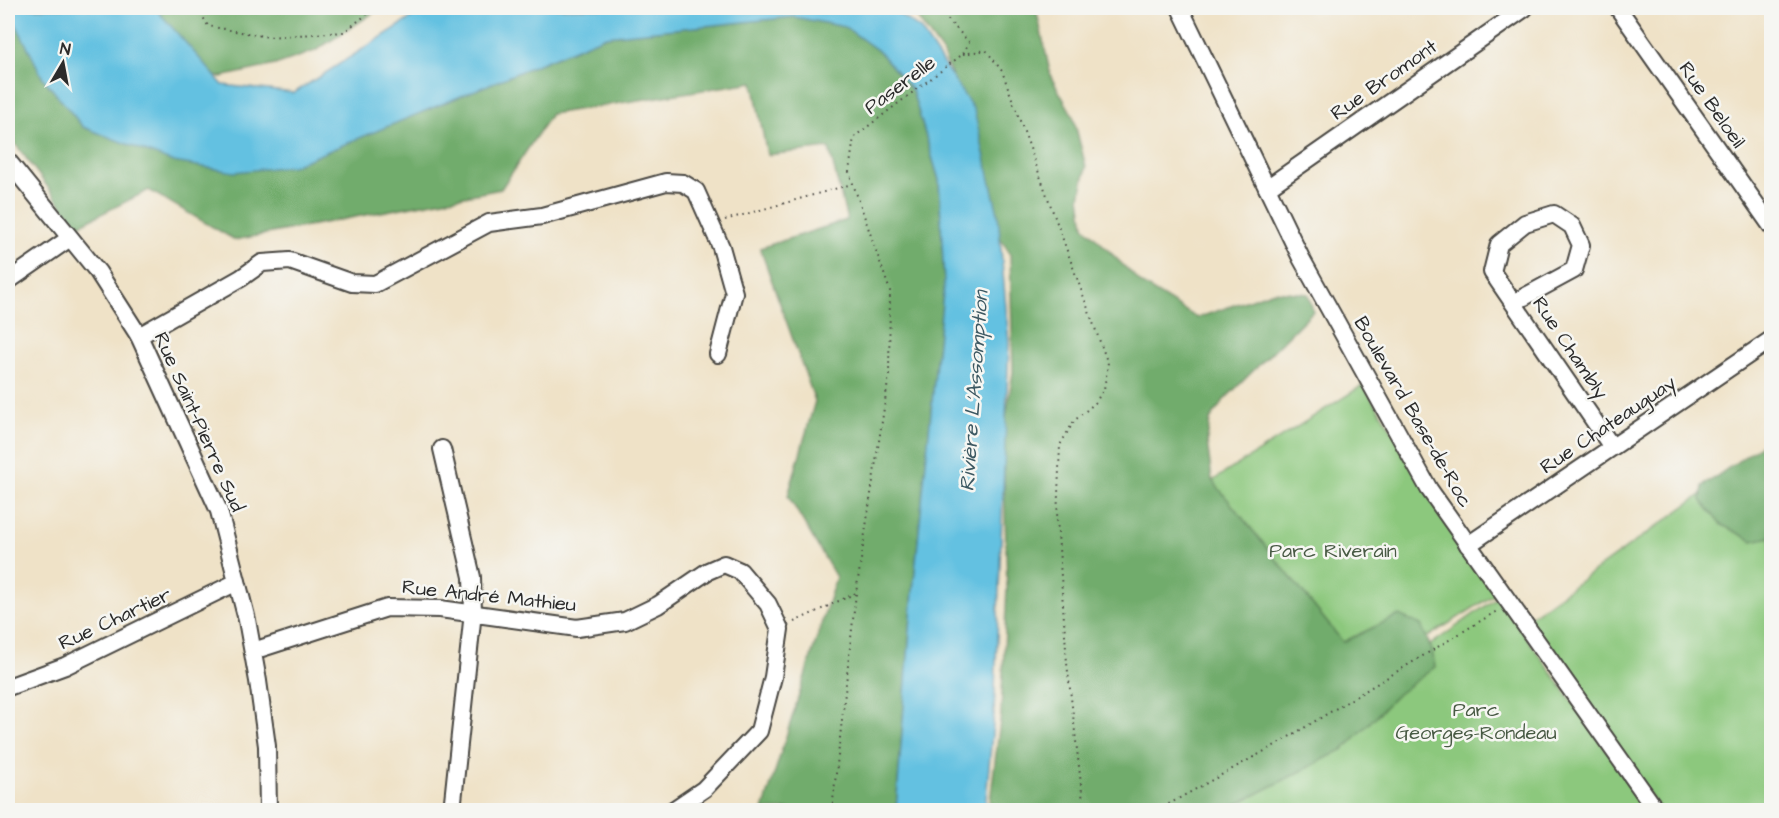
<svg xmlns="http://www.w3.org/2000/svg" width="1779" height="818" font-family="'Architects Daughter',sans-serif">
<rect width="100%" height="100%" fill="#f6f6f2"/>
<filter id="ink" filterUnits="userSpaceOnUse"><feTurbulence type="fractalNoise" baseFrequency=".0167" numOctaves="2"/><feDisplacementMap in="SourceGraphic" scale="12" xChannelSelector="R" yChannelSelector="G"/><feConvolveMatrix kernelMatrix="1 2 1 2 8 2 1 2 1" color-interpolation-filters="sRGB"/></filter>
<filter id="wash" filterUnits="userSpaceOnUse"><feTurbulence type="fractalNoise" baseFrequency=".008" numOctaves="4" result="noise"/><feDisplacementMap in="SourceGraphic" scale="24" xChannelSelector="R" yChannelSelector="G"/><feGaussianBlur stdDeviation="1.35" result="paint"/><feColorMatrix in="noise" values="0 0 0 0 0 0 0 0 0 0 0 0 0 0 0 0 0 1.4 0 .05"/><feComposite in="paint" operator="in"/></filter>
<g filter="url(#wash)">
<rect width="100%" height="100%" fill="#efe2c7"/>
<g fill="#8cc87d" stroke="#5c7a54" stroke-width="1.5">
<path d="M1363,385L1497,593L1302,717L1168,509Z"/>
<path d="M1771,445V810H1660L1527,619Z"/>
<path d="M1498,597L1649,810H1197Z"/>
</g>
<g fill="#71ac6c" stroke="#4e6c4c" stroke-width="1.5">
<path d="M8,8L292,166L606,36L794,17L845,27L880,52L912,90L939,180L944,283L913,591L896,810H763L836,577L788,496L815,401L760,248L847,220L829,148L767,155L753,82L551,114L501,189L235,240L149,190L77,226L8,134Z"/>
<path d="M134,8H381L315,51L275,65L221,77L185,73Z"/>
<path d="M910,8H1036L1051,77L1073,116L1086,167L1080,197L1084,226L1142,284L1197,318L1274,291L1308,294L1313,311L1223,401L1210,420L1207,441L1212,480L1343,642L1399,615L1421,625L1432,650L1435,667L1398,694L1344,749L1226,810H989L1001,713L1007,587L1003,437L1013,372L1010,253L995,231L975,129L942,52Z"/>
<path d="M1771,438V537L1753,541L1720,524L1701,500L1703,486Z"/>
</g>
<path fill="#63c1e1" stroke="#477686" stroke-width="1.5" d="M8,8H155L223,85L294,93L427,8H890L920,29L974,110L998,214L1009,343L994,713L985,810H896L913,591L944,283L939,180L912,90L880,52L845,27L794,17L606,36L292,166L234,172L173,162L83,127L43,78Z"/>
</g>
<g filter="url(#ink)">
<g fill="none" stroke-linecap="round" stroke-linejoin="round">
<defs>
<g id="minor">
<path d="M1180,8L1301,258L1429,489L1656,810"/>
<path d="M1618,8L1772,227"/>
<path d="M8,161L98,272L139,336L219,511L247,620L258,681L267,746L268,810"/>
<path d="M1267,188L1525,8"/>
<path d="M8,281L70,238"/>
<path d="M1513,303L1574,270L1581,245L1572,226L1554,214L1525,223L1499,244L1492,272L1612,447"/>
<path d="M139,336L241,278L262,263L290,261L352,283L375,284L489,223L542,216L666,182L683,183L696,191L721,247L734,293L718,354"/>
<path d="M442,449L472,577L473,612L452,810"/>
<path d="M1468,545L1772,339"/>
<path d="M253,651L387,608L440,609L577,628L625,621L658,605L708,571L724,564L740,571L768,604L780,629L773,677L759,731L704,789L673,810"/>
<path d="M8,687L65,666L237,582"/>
</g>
</defs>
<use href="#minor" stroke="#484642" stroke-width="20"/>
<g stroke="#484642" stroke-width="2" stroke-dasharray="1.5 4.5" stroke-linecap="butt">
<path d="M198,8L208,26L268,37L344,32L375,8"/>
<path d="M963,54L986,50L1002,71L1108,364L1104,389L1095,403L1074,421L1060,445L1057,519L1067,663L1084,810"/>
<path d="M725,220L852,184"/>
<path d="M794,622L856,593"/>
<path d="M832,810L856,593L889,375L890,291L849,172L854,137L963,54L969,42L937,8"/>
<path d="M1158,810L1279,743L1497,611"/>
</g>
<use href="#minor" stroke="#fff" stroke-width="16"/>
</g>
</g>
<g text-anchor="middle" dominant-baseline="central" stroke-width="5" stroke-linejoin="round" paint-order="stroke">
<g font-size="20" fill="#2b2b2b" stroke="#f6f6f2">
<text transform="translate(1384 80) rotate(-35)">Rue Bromont</text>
<text transform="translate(900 85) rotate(-37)">Paserelle</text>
<text transform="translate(1712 105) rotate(55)">Rue Beloeil</text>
<text transform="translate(1570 348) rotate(56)">Rue Chambly</text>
<text transform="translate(1413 412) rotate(60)">Boulevard Base-de-Roc</text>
<text transform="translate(199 422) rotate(66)">Rue Saint-Pierre Sud</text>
<text transform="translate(1608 425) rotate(-34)">Rue Chateauguay</text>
<text transform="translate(489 596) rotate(6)">Rue André Mathieu</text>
<text transform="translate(115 619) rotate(-25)">Rue Chartier</text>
</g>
<g font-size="20" fill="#485a44" stroke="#f6f6f2">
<text x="1333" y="551">Parc Riverain</text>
<text x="1476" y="710">Parc<tspan x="1476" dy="23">Georges-Rondeau</tspan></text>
</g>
<g font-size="21" font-style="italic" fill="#3c5862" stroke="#f6f6f2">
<text transform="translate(974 391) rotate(-86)">Rivière L'Assomption</text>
</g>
</g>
<rect width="1779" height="818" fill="none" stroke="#f6f6f2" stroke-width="30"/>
<g transform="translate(63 63) rotate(10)" stroke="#f6f6f2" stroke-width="4.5" paint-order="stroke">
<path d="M0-4.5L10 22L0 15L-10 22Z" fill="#2b2b2b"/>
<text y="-9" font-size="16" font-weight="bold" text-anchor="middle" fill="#2b2b2b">N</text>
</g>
</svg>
